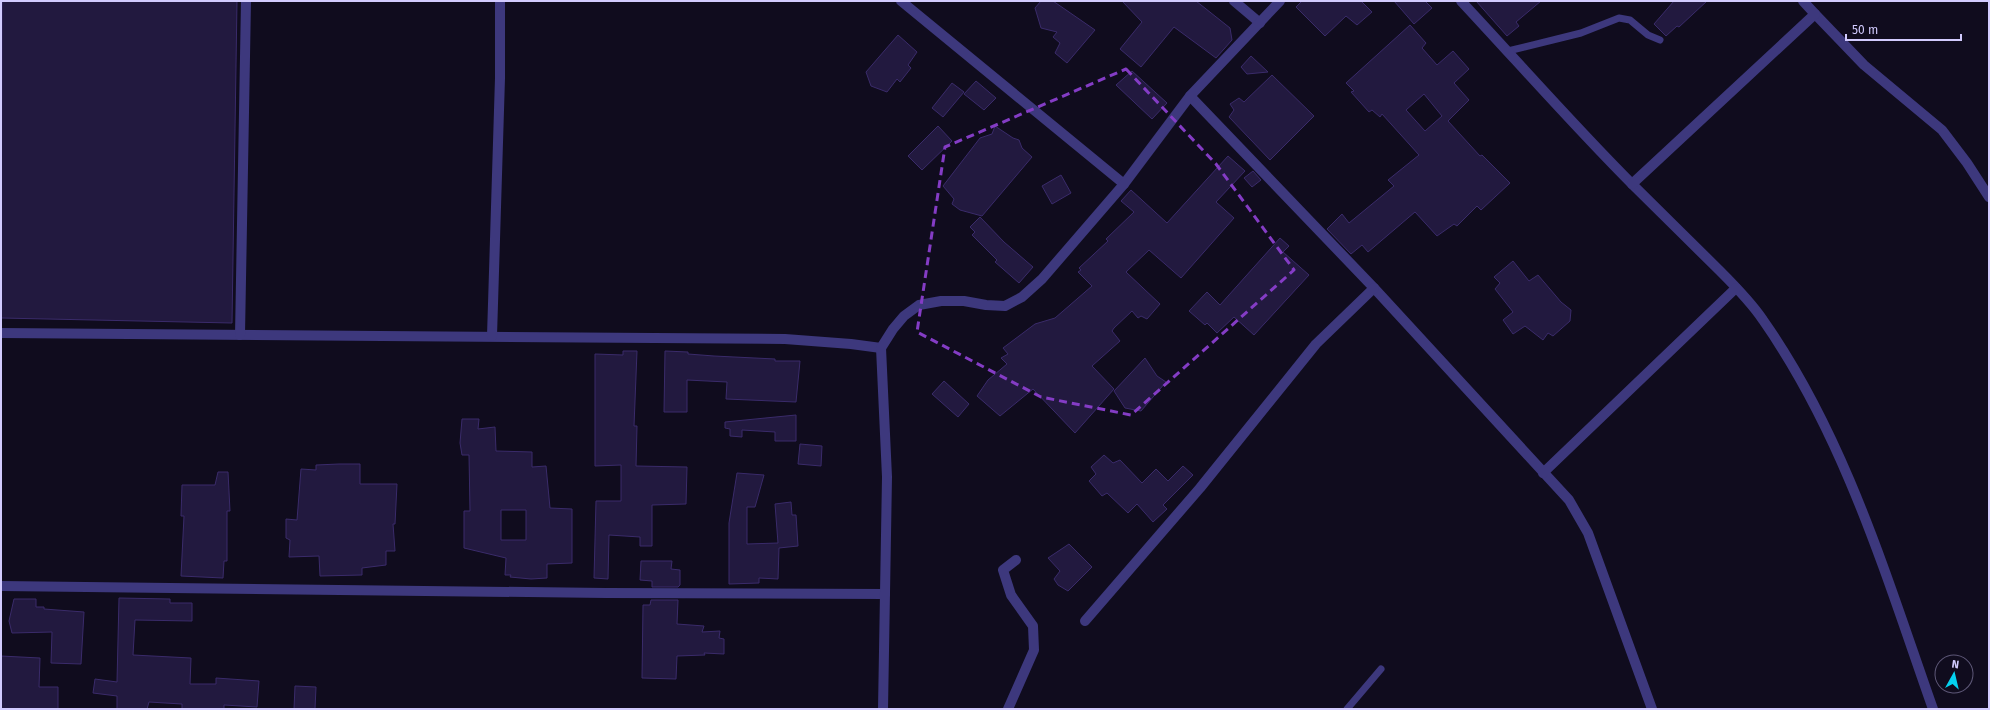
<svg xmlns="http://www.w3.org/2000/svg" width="1990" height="710" font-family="'Fira Sans',sans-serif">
<rect width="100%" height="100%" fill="#100c1e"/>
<g fill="#22193f" stroke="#3a2b6a" fill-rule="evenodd">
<path d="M2,1H237L232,323L1,318Z"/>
<path d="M1041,1H1053L1095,30L1067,63L1055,53L1060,43L1053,37L1057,32L1041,28L1035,8Z"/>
<path d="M1122,1H1196L1230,28L1232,40L1216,58L1174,27L1141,67L1120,49L1142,22Z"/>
<path d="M1302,1H1361L1372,12L1357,25L1346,16L1325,36L1296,7Z"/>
<path d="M1394,1H1425L1432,8L1414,24Z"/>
<path d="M1476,1H1541L1516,22L1519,26L1507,36Z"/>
<path d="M1674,1H1707L1679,27L1677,26L1666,36L1654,24Z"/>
<path d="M1410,25L1426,43L1422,48L1437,65L1453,51L1469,69L1454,83L1469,100L1448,121L1480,156L1482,155L1510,183L1481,210L1477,206L1457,226L1454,224L1437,236L1415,212L1368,252L1362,245L1351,254L1327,229L1342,214L1349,223L1394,186L1388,180L1419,155L1382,114L1380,117L1372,110L1369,112L1351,92L1354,91L1346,83ZM1424,94L1442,116L1425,131L1406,110Z"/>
<path d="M898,35L917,52L908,65L911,68L900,82L897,79L887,92L871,86L866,72Z"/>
<path d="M1251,56L1268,72L1247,74L1241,67Z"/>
<path d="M1132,71L1167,103L1152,119L1116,85Z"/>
<path d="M1272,75L1314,116L1270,160L1229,117L1234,110L1230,104L1239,98L1244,102Z"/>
<path d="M976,81L996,98L984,110L964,94Z"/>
<path d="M952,83L964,92L943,117L932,108Z"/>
<path d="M938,126L952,141L922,170L908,156Z"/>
<path d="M995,126L1013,138L1019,140L1022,148L1032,157L982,216L960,210L952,204L954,199L943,186L980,138L992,134Z"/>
<path d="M1228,156L1245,171L1216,202L1234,218L1181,278L1149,250L1126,272L1160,304L1147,319L1141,316L1138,318L1132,311L1114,328L1112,331L1120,341L1092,366L1114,389L1075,433L1033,389L1000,416L977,396L988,380L1007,364L1001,358L1008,354L1003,348L1035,324L1055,318L1092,286L1078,272L1081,270L1079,268L1108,241L1106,239L1134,212L1121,201L1131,190L1167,223Z"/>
<path d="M1253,171L1261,180L1252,187L1244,178Z"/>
<path d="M1061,175L1071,193L1052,204L1042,186Z"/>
<path d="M980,217L1004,242L1033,267L1019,283L995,262L997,260L972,235L975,232L970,227Z"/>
<path d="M1280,238L1289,246L1283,252L1309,275L1254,335L1234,317L1217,333L1207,323L1205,325L1189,311L1207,292L1220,305Z"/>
<path d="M1513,261L1529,281L1538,275L1561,302L1571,310L1570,321L1553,336L1548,333L1543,340L1525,326L1513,334L1503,320L1513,312L1495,289L1500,283L1494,277Z"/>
<path d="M623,351H637L634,426H637L636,466L687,467L686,504L652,505V546H640V537L609,535L608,579L594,578L596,501H621V465L595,466V354L623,355Z"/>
<path d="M665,351L688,352V354L714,356L775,359V361H800L796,402L726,399L727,382L687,380V412H664Z"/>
<path d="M1145,358L1157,376L1166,382L1141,411L1125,408L1114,391Z"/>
<path d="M944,381L969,404L958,417L932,394Z"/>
<path d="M796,415V441H775V432L742,430V437L730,436V429L725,428V422Z"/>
<path d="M462,419H479L478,429L495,427L496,451L532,452V467L546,466L550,508L572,509V563L547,564V578L531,579L510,577L511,575H505L506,558L464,548V511H470L469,455H462L460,443ZM501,510H526V540H501Z"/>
<path d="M800,444L822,446L821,466L798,464Z"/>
<path d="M1104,455L1113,463L1120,460L1142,483L1156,469L1168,481L1183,466L1193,475L1163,505L1167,509L1153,522L1137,504L1128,513L1107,493L1102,496L1089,481L1096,474L1091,467Z"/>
<path d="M339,464H360V484H397L395,524H393L395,551H386V565L362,568V575L320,576L319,556L289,557L290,540L286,538V519L297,520L301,469L316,470V465Z"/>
<path d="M218,472H228L230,511H227V561H224L223,578L181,576L184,516H181L182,485H215Z"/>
<path d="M737,473L764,475L755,507H747V544L778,543L775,504L791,502L792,515H796L798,546L779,548L778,579L759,578V583L729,584V523Z"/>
<path d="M1069,544L1092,567L1068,591L1058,585L1054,579L1060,571L1048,558Z"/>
<path d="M641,561H672L671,569L680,570V585L678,587H652V581L640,580Z"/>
<path d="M119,598L170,599V603H192V621L135,620L133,655L191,658L190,684H216V678L259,681L257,707L224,705V709H182V704L149,702L147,709H117V696L93,693L95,679L117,682Z"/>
<path d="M14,599H36V607H44V609L84,612L81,664L51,663L52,632L12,633L9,621Z"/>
<path d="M651,600H678L677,624L704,626L702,632L720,631L719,638L724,639V654L704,653L705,655L677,656L676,679L642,678L643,605H650Z"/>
<path d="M1,656L40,658L39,687H58V709H1Z"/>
<path d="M295,686L316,687L315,709H294Z"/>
</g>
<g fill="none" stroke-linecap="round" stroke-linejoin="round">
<g stroke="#3d387d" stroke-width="7">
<path d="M1508,51L1581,33L1619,18L1630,20L1648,35L1660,40"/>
<path d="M1347,709L1381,669"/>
</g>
<g stroke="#3d387d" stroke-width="10">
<path d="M901,1L1124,184"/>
<path d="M1234,1L1260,23"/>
<path d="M1461,1C1518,62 1574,126 1633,185C1662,214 1691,242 1720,271C1735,286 1751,302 1763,320C1845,437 1886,576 1933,709"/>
<path d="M1815,14L1864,65L1942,130L1967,163L1989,197"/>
<path d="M1190,96L1374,288L1569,500L1588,533L1652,709"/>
<path d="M1632,184L1815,14L1803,1"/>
<path d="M1,333L785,339L851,344L881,348"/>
<path d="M240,335L246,1"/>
<path d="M492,336L500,78V1"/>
<path d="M1543,473L1736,288"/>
<path d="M1,586L606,593L885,594"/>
<path d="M1085,621L1200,488L1316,344L1374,288"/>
<path d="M883,709L887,477L881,348L893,329L904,316L919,305L941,301H964L986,305L1005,306L1022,297L1042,279L1124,184L1190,96L1280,1"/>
<path d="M1008,709L1034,650L1033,626L1011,595L1003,570L1016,560"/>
</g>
</g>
<path fill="none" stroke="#843cc5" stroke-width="3" stroke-dasharray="8 5" stroke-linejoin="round" d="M1126,69L1216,164L1294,270L1131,415L1041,397L917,332L945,147Z"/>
<rect width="1990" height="710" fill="none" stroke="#d2cbfe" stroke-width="4"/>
<g transform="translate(1954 674) rotate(8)"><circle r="19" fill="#100c1e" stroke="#5e5878"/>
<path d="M0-3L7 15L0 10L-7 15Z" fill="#04d2f0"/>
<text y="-6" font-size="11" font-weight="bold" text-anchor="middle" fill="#d2cbfe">N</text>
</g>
<path d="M1846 34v6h115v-6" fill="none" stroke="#d2cbfe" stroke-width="2"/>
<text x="1852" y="34" font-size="12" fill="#d2cbfe" stroke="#100c1e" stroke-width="3" paint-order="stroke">50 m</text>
</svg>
